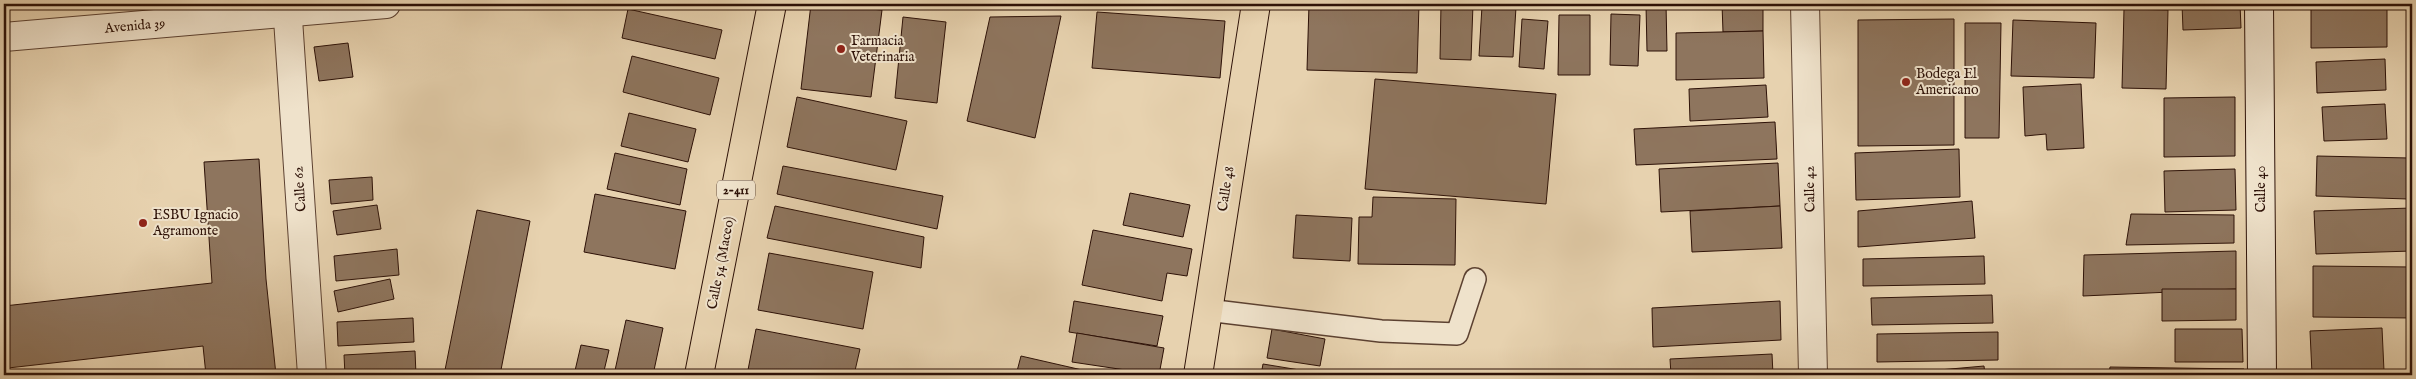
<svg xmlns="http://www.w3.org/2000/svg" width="2416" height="379" font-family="'IM FELL English',serif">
<rect width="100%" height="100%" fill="#e7d2af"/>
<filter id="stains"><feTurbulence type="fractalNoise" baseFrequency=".004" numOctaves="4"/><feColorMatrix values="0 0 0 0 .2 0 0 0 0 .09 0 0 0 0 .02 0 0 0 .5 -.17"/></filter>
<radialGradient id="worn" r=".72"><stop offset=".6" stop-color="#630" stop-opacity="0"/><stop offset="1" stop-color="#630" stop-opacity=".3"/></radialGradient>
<g fill="#8e755e" stroke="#2d1107">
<path d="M811,4L882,10L871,97L801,89Z"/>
<path d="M1309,4H1419L1417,73L1307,70Z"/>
<path d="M1441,4H1473L1471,60L1440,59Z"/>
<path d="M1666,4L1667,51H1647L1646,5Z"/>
<path d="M1722,4H1763V31L1723,32Z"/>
<path d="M2182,4H2240L2241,28L2183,30Z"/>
<path d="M2311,4H2387V47L2311,48Z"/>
<path d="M1482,6L1516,7L1513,57L1479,56Z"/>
<path d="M628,9L722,30L715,59L622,38Z"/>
<path d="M2124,9L2168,10L2166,89L2122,88Z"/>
<path d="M1097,12L1225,21L1220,78L1092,68Z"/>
<path d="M1611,14L1640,15L1638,66L1610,65Z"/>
<path d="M1559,15H1590V75H1558Z"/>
<path d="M1061,16L1035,138L967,121L990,17Z"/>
<path d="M903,17L946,22L937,103L895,98Z"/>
<path d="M1522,19L1548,21L1544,69L1519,67Z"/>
<path d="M1954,19V145L1858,146V20Z"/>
<path d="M2013,20L2096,23L2094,78L2011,76Z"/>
<path d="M1965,23H2001L1999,138H1965Z"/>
<path d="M1763,31L1764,78L1676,80V33Z"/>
<path d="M348,43L353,77L319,81L314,47Z"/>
<path d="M632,56L719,78L710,115L623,92Z"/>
<path d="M2385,59L2386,90L2317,93L2316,62Z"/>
<path d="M1375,79L1556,94L1546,204L1365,189Z"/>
<path d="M2081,84L2084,148L2047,150L2046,134L2025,136L2023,87Z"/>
<path d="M1766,85L1768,117L1690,121L1689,89Z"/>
<path d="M797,97L907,121L896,170L787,147Z"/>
<path d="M2235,97V156L2164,157V98Z"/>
<path d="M2385,104L2387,139L2324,141L2322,107Z"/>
<path d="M629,113L696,129L688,162L621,146Z"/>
<path d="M1775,122L1777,159L1636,165L1634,129Z"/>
<path d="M1959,149L1960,197L1856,200L1855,153Z"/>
<path d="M615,153L687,169L680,205L607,189Z"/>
<path d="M2317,156L2409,158L2408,199L2316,196Z"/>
<path d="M259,159L266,279L276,375H206L203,346L8,368L4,306L212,283L204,162Z"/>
<path d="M1778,163L1780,206L1661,212L1659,169Z"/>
<path d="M783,166L943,196L937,229L777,194Z"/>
<path d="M2235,169L2236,210L2165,212L2164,171Z"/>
<path d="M372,177L373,200L331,204L329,180Z"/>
<path d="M1130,193L1190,205L1183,237L1123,225Z"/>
<path d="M595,194L686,211L675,269L584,252Z"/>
<path d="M1373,197L1456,199L1455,265L1358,264L1359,217H1372Z"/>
<path d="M1972,201L1975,238L1858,247V211Z"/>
<path d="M377,205L381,229L337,235L333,211Z"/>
<path d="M775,206L924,237L921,268L767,238Z"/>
<path d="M1780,206L1782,248L1692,252L1690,211Z"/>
<path d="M2412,208V251L2316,254L2314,211Z"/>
<path d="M477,210L530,221L500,375H444Z"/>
<path d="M2131,214L2234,215V243L2126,245Z"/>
<path d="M1296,215L1352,218L1350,261L1293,258Z"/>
<path d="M1093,230L1192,249L1187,276L1167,273L1162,301L1082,285Z"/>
<path d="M397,249L399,275L336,281L334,256Z"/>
<path d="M2236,251V289L2083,296L2084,255Z"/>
<path d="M769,253L873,272L863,329L758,310Z"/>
<path d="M1984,256L1985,284L1863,286V259Z"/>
<path d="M2313,266L2412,267V318L2313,317Z"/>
<path d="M390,279L394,299L338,312L334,291Z"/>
<path d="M2162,289H2236V320L2162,321Z"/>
<path d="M1992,295L1993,323L1872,325L1871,298Z"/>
<path d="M1074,301L1163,316L1157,346L1069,332Z"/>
<path d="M1780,301L1781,340L1653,347L1652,308Z"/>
<path d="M413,318L414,342L338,346L337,322Z"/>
<path d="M626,320L663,328L653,375H614Z"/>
<path d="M2382,328L2384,371L2312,374L2310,331Z"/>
<path d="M756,329L860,349L854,375H747Z"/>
<path d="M1272,329L1325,339L1320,366L1267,358Z"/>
<path d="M2175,329H2242L2243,362H2175Z"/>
<path d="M1998,332V360L1877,362V334Z"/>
<path d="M1077,333L1164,348L1159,375L1072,362Z"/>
<path d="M581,345L609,350L603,375H574Z"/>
<path d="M415,351L416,375H345L344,355Z"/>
<path d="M1772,354L1773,375H1671L1670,359Z"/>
<path d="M1021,356L1104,375H1016Z"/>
<path d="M1263,364L1330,375H1261Z"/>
<path d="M1984,366L1985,375H1883Z"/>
<path d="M2110,367L2244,369V375H2109Z"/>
</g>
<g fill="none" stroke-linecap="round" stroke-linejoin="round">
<defs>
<path id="service" d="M1207,310L1381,331L1457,334L1475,279"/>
<g id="minor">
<path d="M287,4L312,375"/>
<path d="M1805,4L1813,375"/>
<path d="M4,37L386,4"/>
</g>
<path id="secondary" d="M2259,4L2262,375"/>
<g id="primary">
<path d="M699,375L772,4"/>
<path d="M1198,375L1256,4"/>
</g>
</defs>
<use href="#service" stroke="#5c4131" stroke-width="24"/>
<use href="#minor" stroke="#5c4131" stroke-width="30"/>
<use href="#secondary" stroke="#2d1107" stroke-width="30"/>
<use href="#primary" stroke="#2d1107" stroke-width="30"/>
<use href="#service" stroke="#efe2cb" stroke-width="21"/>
<use href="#minor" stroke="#efe2cb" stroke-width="28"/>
<use href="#secondary" stroke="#efe2cb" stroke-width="28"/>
<use href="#primary" stroke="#e7d2af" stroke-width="28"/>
</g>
<g fill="#8f2418" stroke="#efe2cb" stroke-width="2">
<circle cx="841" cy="49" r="5"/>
<circle cx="1906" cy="82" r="5"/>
<circle cx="143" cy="223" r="5"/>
</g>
<g text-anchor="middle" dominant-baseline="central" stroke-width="4" stroke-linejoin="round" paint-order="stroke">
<rect fill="#efe2cb" stroke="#675042" stroke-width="1" x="717" y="180.5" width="38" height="19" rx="4"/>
<g font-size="12" font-weight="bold" fill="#2d1107">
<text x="736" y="190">2-411</text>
</g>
<g font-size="14" fill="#2d1107" stroke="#efe2cb">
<text transform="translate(135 26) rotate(-5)">Avenida 39</text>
<text transform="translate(300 189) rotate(-94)">Calle 62</text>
<text transform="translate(1226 189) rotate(-81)">Calle 48</text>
<text transform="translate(1810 189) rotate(-91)">Calle 42</text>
<text transform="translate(2261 189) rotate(-90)">Calle 40</text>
<text transform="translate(721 263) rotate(-79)">Calle 54 (Maceo)</text>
</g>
<g font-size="14" fill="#2d1107" stroke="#efe2cb" text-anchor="start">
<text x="851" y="41">Farmacia<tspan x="851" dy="16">Veterinaria</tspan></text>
<text x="1916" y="74">Bodega El<tspan x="1916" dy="16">Americano</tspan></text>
<text x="153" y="215">ESBU Ignacio<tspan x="153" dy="16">Agramonte</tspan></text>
</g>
</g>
<rect width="2416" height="379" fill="none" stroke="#e7d2af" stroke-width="20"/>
<rect x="5" y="5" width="2406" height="369" fill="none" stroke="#2d1107" stroke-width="2.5"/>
<rect x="10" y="10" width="2396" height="359" fill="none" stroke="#2d1107"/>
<rect width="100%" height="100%" filter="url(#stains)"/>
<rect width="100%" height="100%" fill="url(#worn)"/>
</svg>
